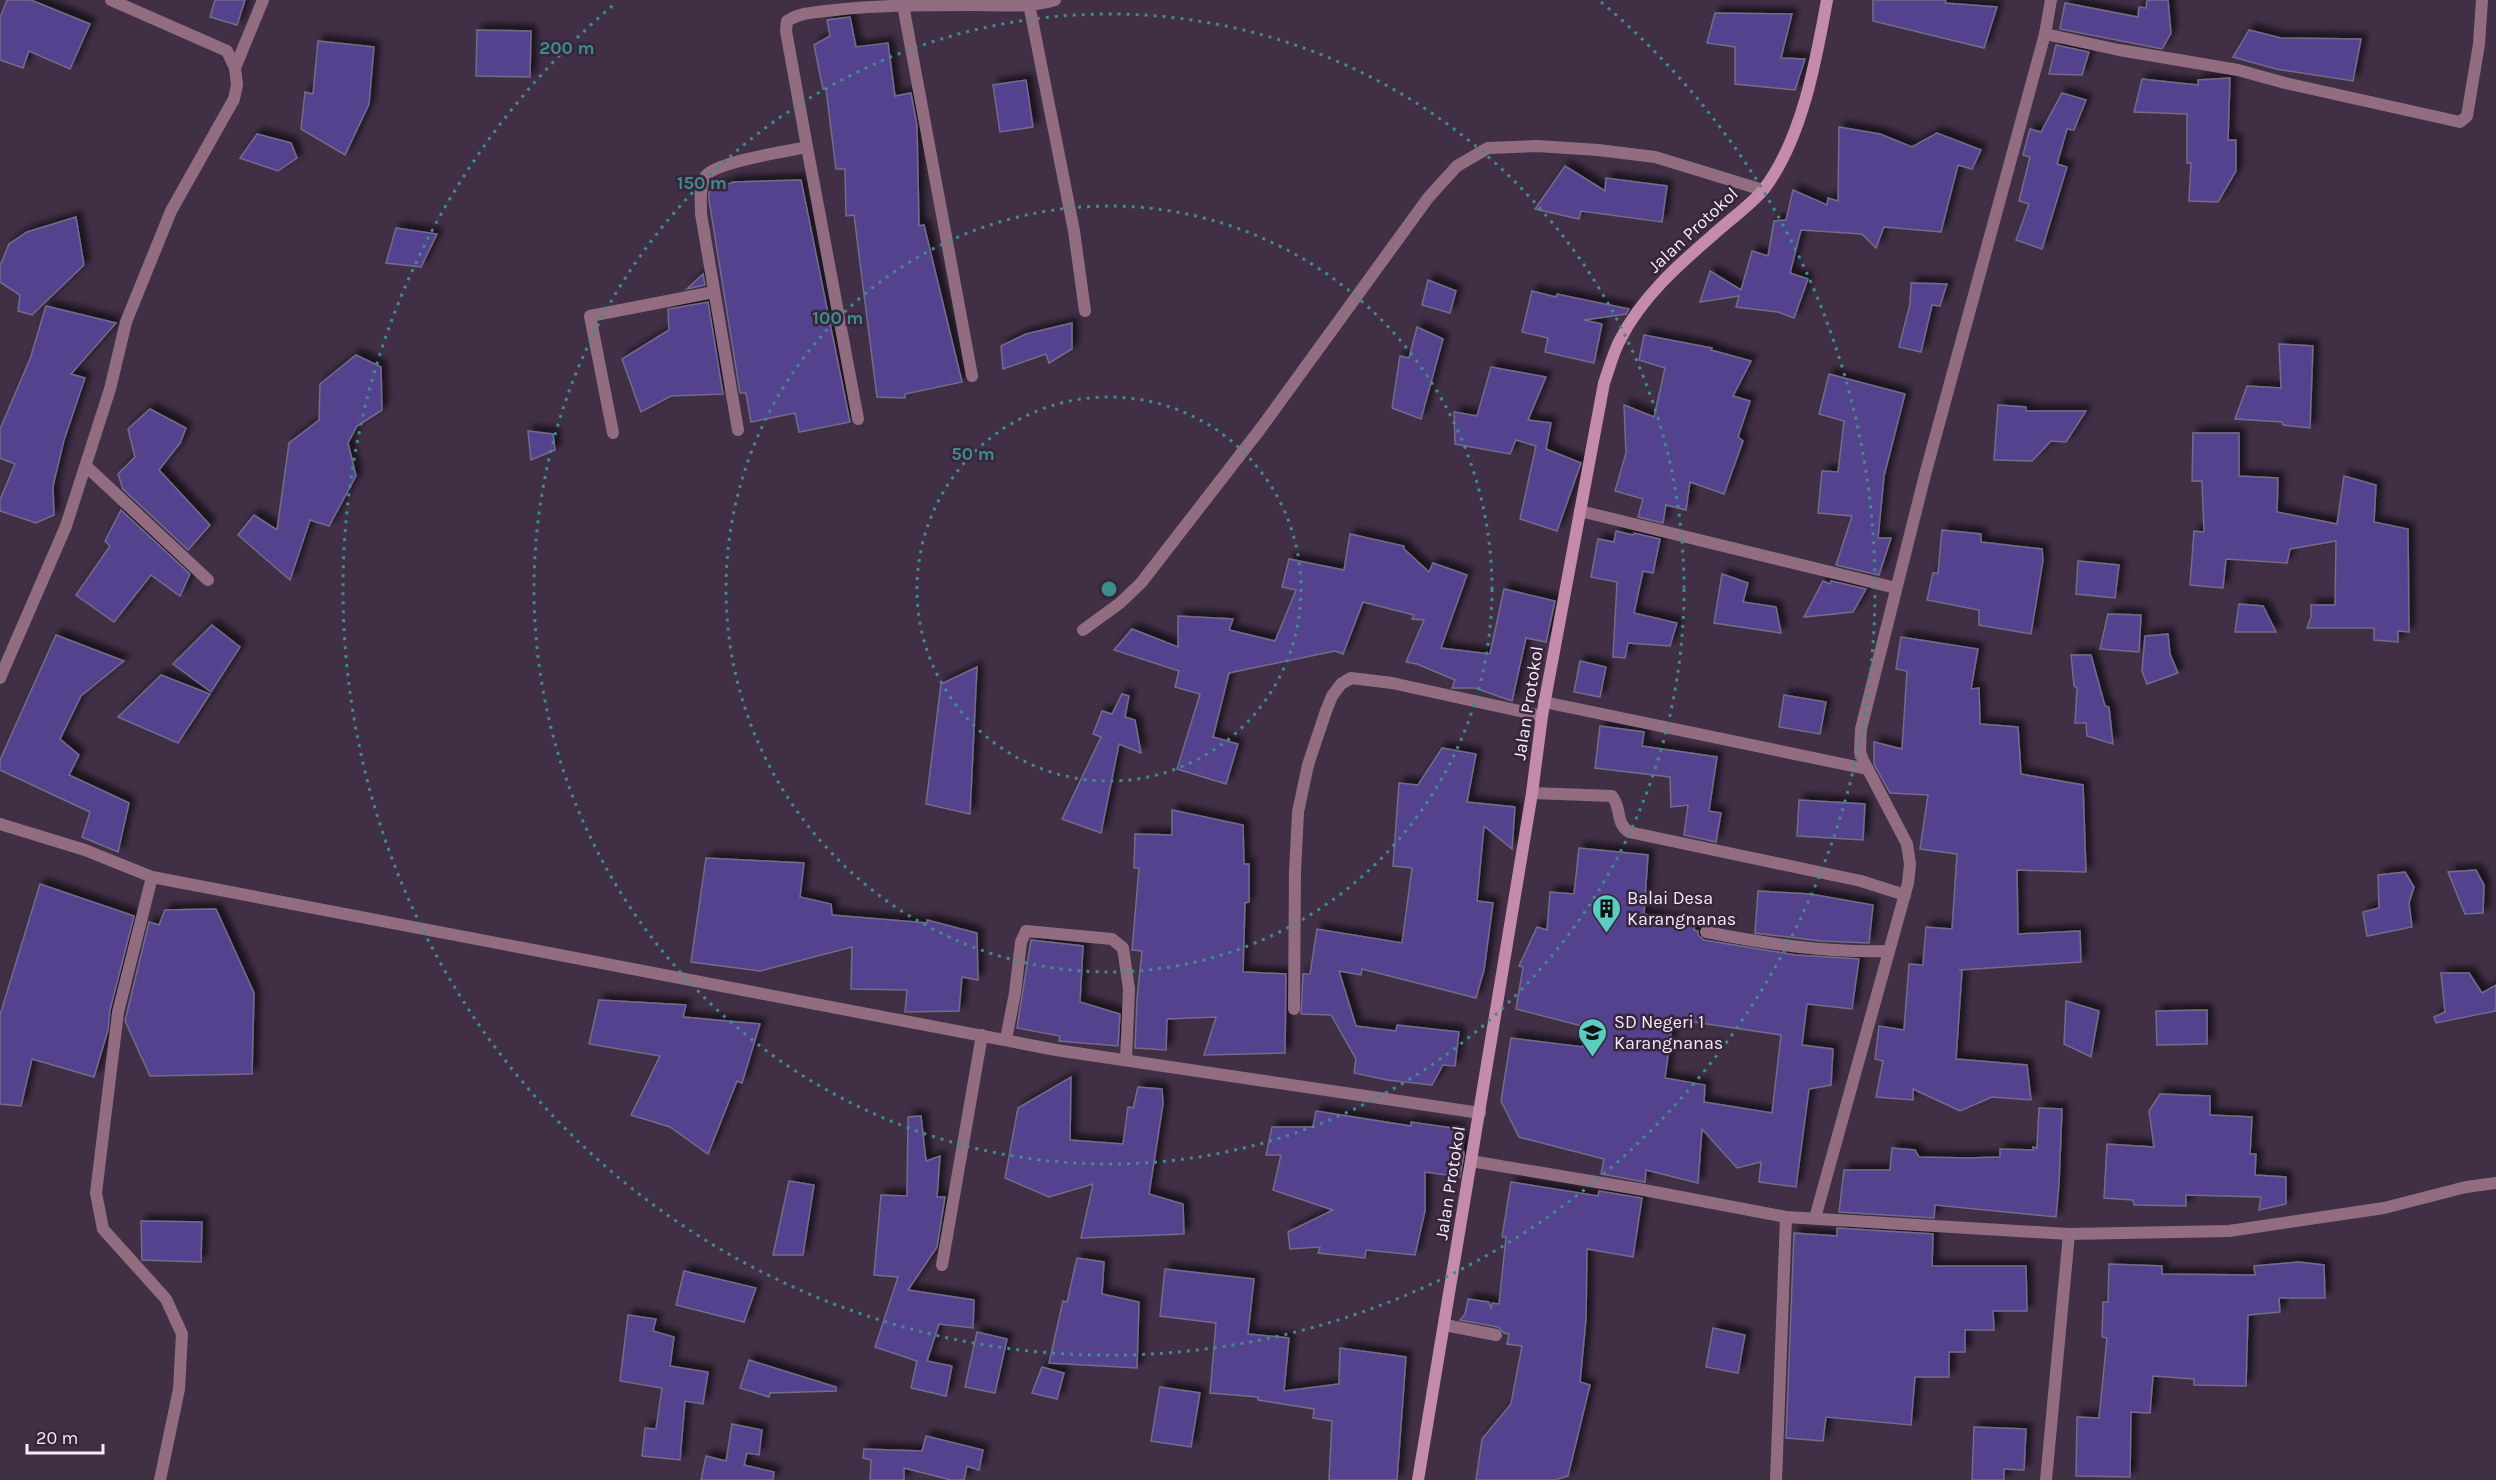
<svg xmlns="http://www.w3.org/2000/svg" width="2496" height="1480" font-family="Karla,sans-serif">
<defs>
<filter id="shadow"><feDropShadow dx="5.5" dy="-5.5" stdDeviation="3" flood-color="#0009"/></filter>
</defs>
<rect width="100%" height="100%" fill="#412f46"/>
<g fill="#55428e" stroke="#716c8a" stroke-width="1.5" fill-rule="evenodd" filter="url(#shadow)">
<path d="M7,0H31L90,24L70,69L29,51L23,68L0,60V18Z"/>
<path d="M215,0H245L237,25L210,17Z"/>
<path d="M1873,0H1946L1945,3L1997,7L1984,48L1873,21Z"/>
<path d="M2147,0H2168L2171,33L2162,49L2060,29L2065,3L2138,17L2139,7L2146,8Z"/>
<path d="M1715,13L1792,14L1781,58L1805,59L1795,90L1735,84V47L1707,43Z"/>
<path d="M850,17L856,47L888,43L895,96L911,93L917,126L919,226L924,225L962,382L905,394V398L877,397L854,215L846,216L845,169H836L826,89H823L814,45L830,36L827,20Z"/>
<path d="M477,30L531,31L530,77L476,76Z"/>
<path d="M2249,30L2281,38L2361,39L2353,81L2276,69L2233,57Z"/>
<path d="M318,41L374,47L369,104L345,155L301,129L305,92L313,94Z"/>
<path d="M2056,45L2089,52L2082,75L2049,74Z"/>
<path d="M2230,78L2228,140H2236V171L2218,202L2189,201L2191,163H2187V114L2134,112L2142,79L2198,85V80Z"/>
<path d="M1026,80L1033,127L1000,132L993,85Z"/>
<path d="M2062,93L2086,100L2074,130L2067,129L2057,164L2067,167L2042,249L2016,240L2029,204L2019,201L2030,157L2023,155L2030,129L2041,132Z"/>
<path d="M1839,127L1880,134L1912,147L1937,133L1981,150L1972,169L1958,165L1941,232L1884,227L1876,248L1862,234L1801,230L1790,273L1808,279L1794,318L1778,312L1736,307L1739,296L1700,302L1710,271L1741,290L1752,251L1768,256L1774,221L1786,220L1793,190L1827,205L1828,198L1838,201Z"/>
<path d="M257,134L291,143L297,158L278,171L240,158Z"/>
<path d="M1565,166L1605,191L1606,178L1667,186L1662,222L1581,211L1579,219L1535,209Z"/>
<path d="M801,180L850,422L799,432L795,413L751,422L746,393H740L709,200V192L733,182Z"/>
<path d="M76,217L84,265L32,315L18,311L20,295L0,282V266L9,244L27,232Z"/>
<path d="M396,228L437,234L421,267L386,263Z"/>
<path d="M703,274L705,285L687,289Z"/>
<path d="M1428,280L1456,291L1450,313L1422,305Z"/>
<path d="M1911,283L1947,284L1940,306L1932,305L1921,352L1899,347L1910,304Z"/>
<path d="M1532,291L1556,297L1557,294L1629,309L1626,314L1584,320L1602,324L1594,363L1545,352L1548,338L1522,332Z"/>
<path d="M708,302L723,394L671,396L641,412L622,359L669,330L668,309Z"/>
<path d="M46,306L116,323L71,374L85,378L64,440L53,486L54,515L36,523L0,511V500L15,464L0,458V429L30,359Z"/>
<path d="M1072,323V349L1049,363L1046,354L1003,369L1001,346L1026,334Z"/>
<path d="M1417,327L1443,339L1421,419L1392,408L1400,356L1409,358Z"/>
<path d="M1644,335L1712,348L1711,350L1751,361L1733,396L1750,401L1738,437L1743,441L1724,494L1690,482L1686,510L1666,505L1663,523L1638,517L1643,499L1615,491L1626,453L1624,405L1654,417L1665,368L1639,360Z"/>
<path d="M2279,344L2313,346L2310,428L2283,425L2282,422L2235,419L2247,386L2281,388Z"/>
<path d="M356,355L381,367L382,410L357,426L348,443L356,476L329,526L310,520L290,580L238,535L254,515L277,530L289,443L319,420L320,384Z"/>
<path d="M1491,367L1546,377L1528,420L1551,423L1546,449L1581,463L1557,531L1520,519L1536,446L1516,440L1510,454L1455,444L1454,412L1477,416Z"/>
<path d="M1829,374L1905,394L1884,476L1878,538H1891L1879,575L1836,565L1852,516L1818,513L1822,471L1838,472L1844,421L1819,414Z"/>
<path d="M1998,405L2026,407V411H2086L2066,442L2051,441L2032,461L1994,460Z"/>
<path d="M150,409L186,428L180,443L159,470L210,525L188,550L123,489L118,474L135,457L128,429Z"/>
<path d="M528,431L553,434L555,450L531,460Z"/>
<path d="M2193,433H2239V476L2278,478L2277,512L2337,524L2344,476L2376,485L2374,522L2408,529L2409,632L2398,631V642L2374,640V628H2307L2311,617V605H2335L2336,541L2290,549L2287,563L2226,559L2223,588L2190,585L2194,531L2204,532L2202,481H2192Z"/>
<path d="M121,510L190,574L180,596L151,575L114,622L76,595L110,546L105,541Z"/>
<path d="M1942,530L1981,534V542L2042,549L2043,560L2031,634L1979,625V610L1927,600L1933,573H1938Z"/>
<path d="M1616,531L1633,535L1634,533L1660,539L1653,573L1643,571L1634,613L1677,623L1670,646L1628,643L1625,658L1613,657L1617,582L1591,577L1598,539L1614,542Z"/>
<path d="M1350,534L1404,546V549L1429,572L1433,563L1467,575L1441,648L1490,654L1504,589L1555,601L1546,642L1526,638L1512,701L1475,688H1452L1455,680L1417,664L1406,662L1424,620L1412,619L1414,615L1363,602L1343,654L1335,651L1229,673L1213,737L1238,744L1226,784L1177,769L1200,694L1175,687L1179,671L1114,650L1132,629L1178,647V616L1233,619L1229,630L1275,641L1296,590L1282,587L1289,559L1344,570Z"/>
<path d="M2078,561L2119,565L2115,598L2076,594Z"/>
<path d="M1722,574L1748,583L1743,602L1776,607L1781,633L1714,623Z"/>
<path d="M1823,581L1830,584L1831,581L1866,589L1853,612L1804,617Z"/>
<path d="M2239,604L2263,606L2276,632H2235Z"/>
<path d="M2108,614L2141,615L2139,652L2100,649Z"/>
<path d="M212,625L240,647L211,692L173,664Z"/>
<path d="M2168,634L2170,654L2178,673L2147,684L2142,671L2145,636Z"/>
<path d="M56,635L124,661L81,696L60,739L79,755L69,775L129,803L118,852L82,837L90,812L0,770V760Z"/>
<path d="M1901,637L1978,649L1971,689L1979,688L1980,724L2018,727L2021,774L2083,785L2086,872L2017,870L2018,934L2080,931L2081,962L1959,970L1962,971L1956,1059L2027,1065L2031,1100L1992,1097L1960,1111L1913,1089V1100L1876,1097L1883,1061L1875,1059L1879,1026L1904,1030L1909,964L1923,965L1926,927L1952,929L1957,854L1920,849L1928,795L1890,793L1874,764V742L1902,749L1907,671L1896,669Z"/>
<path d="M2071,655H2091L2105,706L2109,707L2113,744L2087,736L2086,723H2075L2077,688L2074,686Z"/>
<path d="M1580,661L1606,667L1600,697L1574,692Z"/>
<path d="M977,667L970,814L926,804L941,684Z"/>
<path d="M161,675L210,694L178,743L118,717Z"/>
<path d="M1122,694L1129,696L1125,717L1135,720L1141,753L1119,744L1101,833L1062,819L1101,737L1093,734L1102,711L1112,714Z"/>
<path d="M1784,695L1826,702L1820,734L1779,727Z"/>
<path d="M1600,726L1644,732L1642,746L1717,757L1709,811L1721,813L1716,842L1684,835L1688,805L1671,807L1670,777L1595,768Z"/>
<path d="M1442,748L1476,754L1467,802L1515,807L1512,849L1484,826L1477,901L1493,903L1484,970L1476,998L1362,969L1361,975L1339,971L1356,1026L1396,1031L1397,1025L1459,1032L1455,1066L1443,1065L1432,1085L1387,1080L1354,1073L1356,1059L1331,1015L1301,1014L1303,974H1310L1317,929L1402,943L1412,868L1393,866L1399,783L1418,785Z"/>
<path d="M1799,800L1865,804L1863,840L1797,836Z"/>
<path d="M1172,810L1243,825L1244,864H1249V902L1245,903L1243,972L1286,974L1285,1053L1204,1055L1216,1017L1167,1019L1166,1050L1135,1048L1137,999L1142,951L1132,950L1139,868H1134L1135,834L1172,835Z"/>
<path d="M1579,848L1648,855L1644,914L1695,924L1694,930L1698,931V935L1704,940L1796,955L1859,959L1852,1009L1807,1004L1802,1045L1833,1049L1831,1085L1809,1089L1796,1187L1759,1182L1761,1162L1737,1168L1702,1129L1698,1183L1646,1170L1645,1182L1601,1174L1604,1159L1519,1137L1501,1101L1511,1038L1583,1047L1586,1027L1516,1009L1523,967L1519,966L1537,927L1547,930L1550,892L1574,894ZM1673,1019L1781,1035L1772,1113L1704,1102L1705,1085L1665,1078Z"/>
<path d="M706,858L804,863L800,897L831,904L832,915L927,923V920L977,933L978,980L962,977L959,1011L905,1012L907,990L851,989L852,947L760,971L691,962Z"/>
<path d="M2476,870L2484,885L2483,913L2465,914L2448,872Z"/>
<path d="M2405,872L2414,887L2409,903L2412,927L2367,936L2363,912L2379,908L2378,875Z"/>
<path d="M40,884L134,916L110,1010L108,1030L94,1077L32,1059L21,1106L0,1104V1015Z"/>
<path d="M1758,891L1810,894L1873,905L1869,943L1821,941L1755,933Z"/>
<path d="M216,909L254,993L252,1074L150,1076L125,1021L149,922L159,925L165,910Z"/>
<path d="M1031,940L1083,946L1080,1002L1120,1014L1118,1046L1059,1041L1060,1036L1017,1028Z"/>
<path d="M2441,973H2469L2482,993L2496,985V1011L2436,1023L2434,1017L2445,1012Z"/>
<path d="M599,1000L686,1005L683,1017L760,1024L742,1083L737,1081L708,1154L670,1127L631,1115L660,1056L589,1044Z"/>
<path d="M2066,1001L2099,1011L2091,1057L2064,1044Z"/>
<path d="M2207,1010V1044L2157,1045L2156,1011Z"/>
<path d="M1071,1077L1070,1140L1123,1144L1128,1107L1133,1108L1138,1087L1162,1089L1163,1104L1149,1194L1183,1204L1184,1234L1081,1238L1093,1184L1049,1197L1005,1178L1018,1108Z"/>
<path d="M2160,1094L2210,1096V1115L2252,1117L2250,1154H2256L2255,1175L2286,1177V1204L2259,1210L2261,1197L2186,1195V1206L2134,1205L2133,1200L2104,1198L2107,1144L2154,1147L2149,1111Z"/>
<path d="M2039,1108L2062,1109L2059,1184L2056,1217L1935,1205L1934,1218L1839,1212L1844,1170H1890L1892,1148L1915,1150L1919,1157L1968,1158L2000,1157V1149L2033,1150V1147L2037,1148Z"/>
<path d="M1316,1111L1411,1126V1122L1459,1129L1464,1154L1460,1177L1425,1172V1211L1415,1255L1366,1250L1365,1258L1318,1253L1320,1247L1290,1249L1288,1232L1333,1210L1273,1190L1281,1155H1266L1272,1127H1313Z"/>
<path d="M921,1116L926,1161L940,1156L937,1197H945L937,1247L908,1290L974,1300L973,1328L939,1324L927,1361L952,1366L946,1396L911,1388L917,1361L875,1347L898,1277L874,1275L881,1195L907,1196L908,1117Z"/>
<path d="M789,1181L814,1185L803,1255H773Z"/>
<path d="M1511,1182L1598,1196L1599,1191L1642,1198L1633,1257L1587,1249L1586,1319L1580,1382L1590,1385L1568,1476L1555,1480H1476L1482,1439L1511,1404L1522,1346L1507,1344L1509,1334L1504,1333L1498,1327L1460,1320L1465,1314L1468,1299L1489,1302L1491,1309L1492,1303L1499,1304L1506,1237H1502Z"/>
<path d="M141,1221L202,1222L201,1262L142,1260Z"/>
<path d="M1837,1228L1933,1234L1932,1266H2026L2027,1311H1993L1994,1330H1965V1352H1949V1377H1915L1911,1425L1826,1417L1823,1441L1786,1438L1794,1233L1837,1236Z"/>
<path d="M1077,1258L1104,1262L1102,1294L1139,1302L1137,1368L1049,1363L1063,1301L1067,1302Z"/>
<path d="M2299,1262L2324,1265L2325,1298H2279L2280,1312L2248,1315L2246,1386L2194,1385V1379L2153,1376L2150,1413L2131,1412L2130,1477L2076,1476L2077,1417L2099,1418L2107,1338L2102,1337L2103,1302H2108L2109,1264L2162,1266V1274L2255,1275L2254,1266Z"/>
<path d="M1165,1269L1254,1279L1248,1334L1289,1338L1284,1391L1339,1384L1340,1348L1406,1357L1397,1480H1329L1332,1421L1313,1418L1314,1409L1258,1400V1397L1210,1393L1216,1323L1160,1316Z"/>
<path d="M684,1271L756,1288L744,1322L676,1305Z"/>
<path d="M628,1315L656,1319L653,1331L674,1337L670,1366L708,1372L703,1404L685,1401L680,1460L642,1456L645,1428L656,1429L662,1388L620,1381Z"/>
<path d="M1713,1328L1745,1335L1738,1373L1706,1367Z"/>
<path d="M977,1332L1007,1339L995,1393L965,1387Z"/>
<path d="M749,1360L836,1387V1391L770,1393L769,1397L740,1388Z"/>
<path d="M1042,1367L1064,1373L1057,1399L1032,1393Z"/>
<path d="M1160,1387L1200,1393L1191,1447L1151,1441Z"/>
<path d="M732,1424L762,1430L759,1455L747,1453L744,1465L774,1472L773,1480H701L706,1456L726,1461Z"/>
<path d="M1974,1427L2026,1429L2024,1470L2004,1469V1480H1972Z"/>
<path d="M926,1436L983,1450L979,1470L967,1466L964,1480H951L904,1468V1480H870L871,1460L863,1458L864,1449L922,1451Z"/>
</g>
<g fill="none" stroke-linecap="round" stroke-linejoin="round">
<g stroke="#926d81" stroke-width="12">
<path d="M1029,4L1074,231L1085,311"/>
<path d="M903,5L972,376"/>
<path d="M2045,34L2119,50L2238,70L2285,83L2460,122L2467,116L2479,44L2482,0"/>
<path d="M235,68L263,0"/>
<path d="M807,147L858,419"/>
<path d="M738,430L701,214C701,203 699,187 705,177C713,162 788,151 807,147L786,31L787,21C801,12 818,12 835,10C881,5 927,5 973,5C1001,5 1029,8 1055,0"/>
<path d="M613,433L590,316L714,292"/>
<path d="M87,467L208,580"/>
<path d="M1580,511L1896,588"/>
<path d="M1083,630L1120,603L1141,583L1261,428L1428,198L1457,166L1488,148L1537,146L1598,150L1655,157L1763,190"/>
<path d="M0,678L66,526L110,389L126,322L171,211L234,99L237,85L235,68L227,51L111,0"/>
<path d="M1544,702L1867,769"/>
<path d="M1532,793L1612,796C1622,808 1615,823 1629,832L1861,881L1905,895"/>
<path d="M0,824L85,850L152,877L1056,1050L1480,1113"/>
<path d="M152,877L118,1012L96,1193L103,1229L166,1299L182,1334L179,1389L160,1480"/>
<path d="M1706,932C1767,944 1827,953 1889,951"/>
<path d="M1294,1009L1295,872L1298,812L1308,765L1326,711L1332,696L1341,684L1351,678L1392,683L1542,716"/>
<path d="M1006,1039L1015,993L1021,942L1026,931L1112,939L1123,948L1129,989L1126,1060"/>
<path d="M1471,1161L1644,1190L1786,1217L2069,1234L2229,1231L2384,1208L2466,1187L2496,1183"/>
<path d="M1815,1218L1908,883L1910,864L1907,844L1863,760L1860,752L1861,729L1925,475L2045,34L2051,0"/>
<path d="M942,1265L982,1035"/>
<path d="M1445,1325L1496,1335"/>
<path d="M1776,1480L1786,1217"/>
<path d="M2046,1480L2069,1234"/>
</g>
<path stroke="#c58bab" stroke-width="12" d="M1418,1480L1532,793L1542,716L1604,383C1609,369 1613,353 1620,340C1641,298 1678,265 1713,235C1729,220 1750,206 1764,189C1802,139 1816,61 1827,0"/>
</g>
<g fill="none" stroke="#3d8d8a" stroke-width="3" stroke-dasharray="3 6">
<circle cx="1109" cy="589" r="192"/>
<circle cx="1109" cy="589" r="383"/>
<circle cx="1109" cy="589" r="575"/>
<path d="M1601 2A766 766 0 1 1 617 2"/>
</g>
<defs>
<symbol id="building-pin" viewBox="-11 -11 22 30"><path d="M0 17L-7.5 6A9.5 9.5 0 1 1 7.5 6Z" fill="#58cec0" stroke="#36253b"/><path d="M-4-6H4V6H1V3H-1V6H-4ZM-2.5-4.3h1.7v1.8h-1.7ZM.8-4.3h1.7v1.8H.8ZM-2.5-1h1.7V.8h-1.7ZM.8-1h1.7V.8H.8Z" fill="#111"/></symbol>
<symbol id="school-pin" viewBox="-11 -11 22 30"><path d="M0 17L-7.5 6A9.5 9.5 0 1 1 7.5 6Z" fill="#58cec0" stroke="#36253b"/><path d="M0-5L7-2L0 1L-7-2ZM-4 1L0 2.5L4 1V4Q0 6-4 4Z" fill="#111"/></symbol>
</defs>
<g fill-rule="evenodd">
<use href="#building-pin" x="1590" y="892" width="33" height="45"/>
<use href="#school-pin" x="1576" y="1016" width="33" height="45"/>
</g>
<g text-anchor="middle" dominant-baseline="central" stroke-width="5" stroke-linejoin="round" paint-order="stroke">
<g font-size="18" fill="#f5eaf9" stroke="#36253b">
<text transform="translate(1693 230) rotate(-43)">Jalan Protokol</text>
<text transform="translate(1528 703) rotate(-81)">Jalan Protokol</text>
<text transform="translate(1450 1183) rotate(-81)">Jalan Protokol</text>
</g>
<g font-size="18" fill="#f5eaf9" stroke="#36253b" text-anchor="start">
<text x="1627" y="898">Balai Desa<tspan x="1627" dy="21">Karangnanas</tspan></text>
<text x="1614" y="1022">SD Negeri 1<tspan x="1614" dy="21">Karangnanas</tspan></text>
</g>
</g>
<circle cx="1109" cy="589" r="9" fill="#3d8d8a" stroke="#36253b" stroke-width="3"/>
<g font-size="18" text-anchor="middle" font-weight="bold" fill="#3d8d8a" stroke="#36253b" stroke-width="5" stroke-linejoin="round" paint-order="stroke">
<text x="567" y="54">200 m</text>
<text x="702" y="189">150 m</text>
<text x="838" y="324">100 m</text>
<text x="973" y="460">50 m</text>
</g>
<path d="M27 1444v9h76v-9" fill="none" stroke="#f5eaf9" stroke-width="3"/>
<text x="36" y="1444" font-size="18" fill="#f5eaf9" stroke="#36253b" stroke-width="4.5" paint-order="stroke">20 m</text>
</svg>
